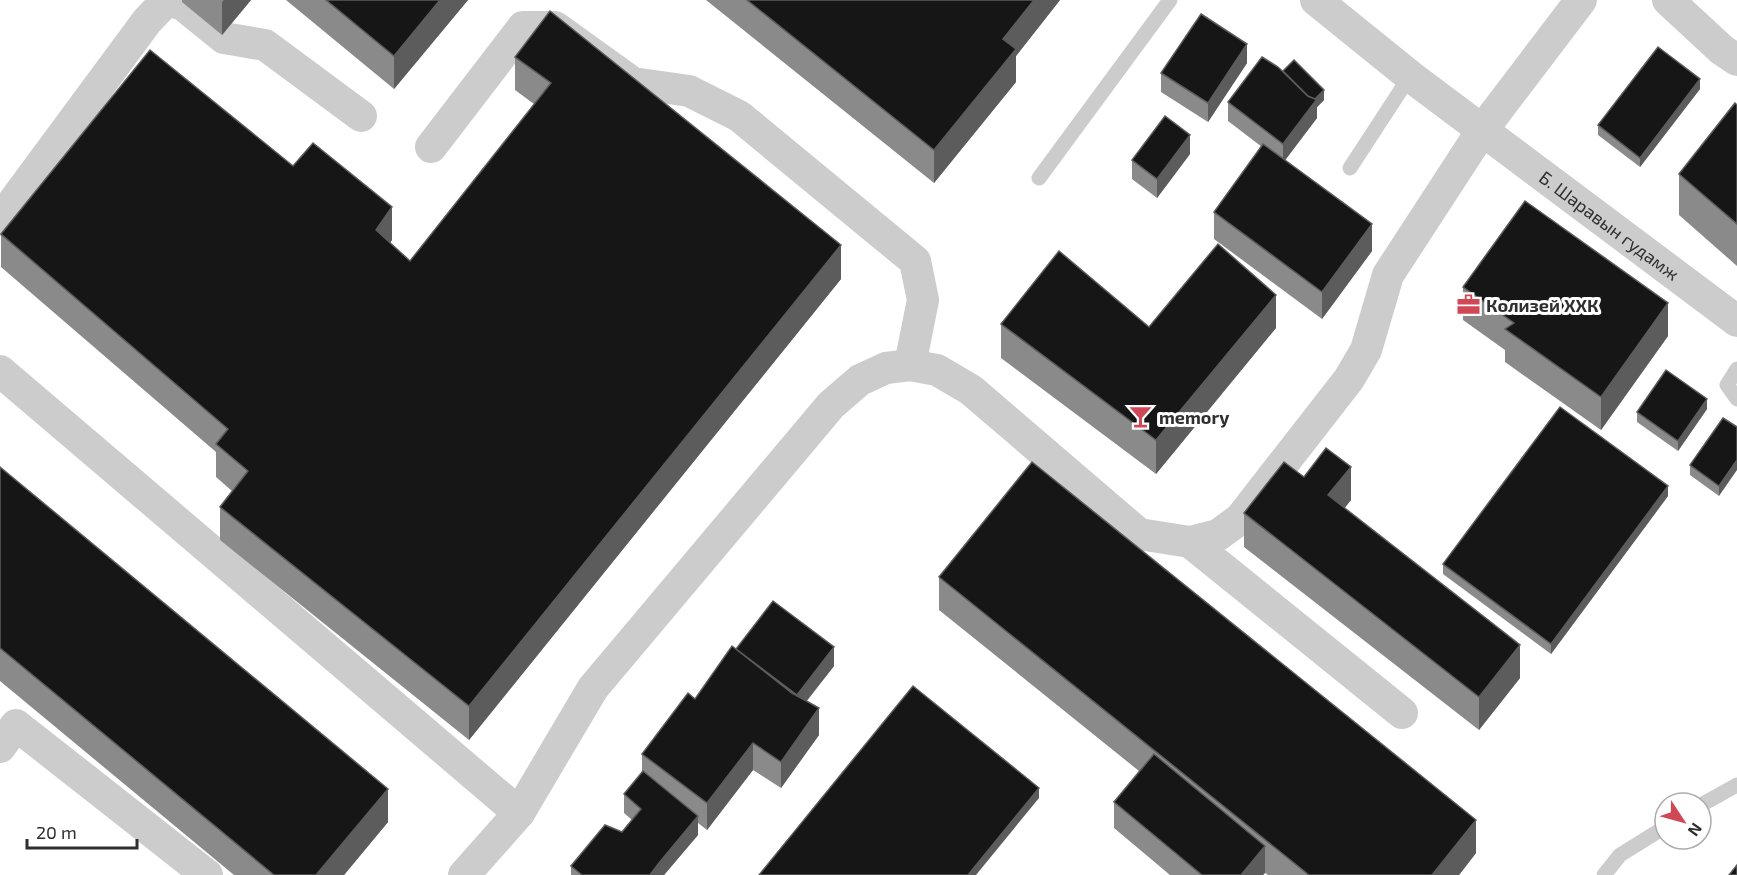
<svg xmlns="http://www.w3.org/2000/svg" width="1737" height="875" font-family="'Exo 2',sans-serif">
<rect width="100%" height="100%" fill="#fff"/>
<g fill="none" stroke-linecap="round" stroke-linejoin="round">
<g stroke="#ccc" stroke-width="15">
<path d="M1350,168L1410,76"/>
<path d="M1039,178L1170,0"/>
<path d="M1737,369L1727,385L1737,399"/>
<path d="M1701,805L1737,785"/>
<path d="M1604,875L1620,855L1665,827"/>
</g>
<g stroke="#ccc" stroke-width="32">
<path id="s1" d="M1316,0L1410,76L1737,321"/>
<path d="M1668,0L1722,50L1737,60"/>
<path d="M431,147L523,27H555L633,83L689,91L739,116L915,261L923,300L910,365"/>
<path d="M0,220L147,21L166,1L182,4L224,38L265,45L361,116"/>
<path d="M0,371L519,813"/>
<path d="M1190,542L1402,713"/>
<path d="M0,747L16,725L207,875"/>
<path d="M464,875L519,813L593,688L831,405L860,380L886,368L910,365L937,370L971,390L1139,534L1190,542L1218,535L1240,519L1349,379L1366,350L1388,275L1483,129L1581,0"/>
</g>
</g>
<g fill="#8a8a8a">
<path d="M182,0H251L222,35L182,2Z"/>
<path d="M286,0H468L394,89Z"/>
<path d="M706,0H1060L1016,56V82L934,183Z"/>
<path d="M515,57L841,279L469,740L220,540V507L232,491L216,477V452L1,267V234L293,166L392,240L390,243L410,261L534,104L515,90Z"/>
<path d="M1247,63L1208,122L1161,92V73Z"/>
<path d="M1283,71L1324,100L1317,107V118L1285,160L1372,251L1322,319L1214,239V212L1262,147L1228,121V102Z"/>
<path d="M1700,89L1640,167L1598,135V125Z"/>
<path d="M1737,105V266L1679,215V174Z"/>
<path d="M1190,154L1157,198L1132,179V160Z"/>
<path d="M1463,287L1668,336L1601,430L1505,362V350L1463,320Z"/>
<path d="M1001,324L1149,327L1276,328L1156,474L1001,358Z"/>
<path d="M1707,409L1678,451L1637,422V412Z"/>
<path d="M1723,418L1719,496L1690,475V465Z"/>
<path d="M0,467L388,822L344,875H234L0,681Z"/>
<path d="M1304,477L1351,500L1344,508L1520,678L1479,730L1244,547V513Z"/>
<path d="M1668,496L1551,654L1443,574V564Z"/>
<path d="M939,577L1476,853L1459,875H1268L1265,873L1263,875H1170L1114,828V802L1139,771L939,610Z"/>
<path d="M736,649L834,666L807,701L819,735L781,788L753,770L707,830L698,823V835L664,875H571V866L622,832L632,820L624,813V794L642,773V754L695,699Z"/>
</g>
<g fill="#5c5c5c">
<path d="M224,0H251L222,35V2Z"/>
<path d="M440,0H468L394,89V56Z"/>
<path d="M1034,0H1060L1016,56V82L934,183V150L1003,39Z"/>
<path d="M1247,44V63L1208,122V103Z"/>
<path d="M1700,79V89L1640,167V158Z"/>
<path d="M1324,90V100L1317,107V118L1283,163V144L1308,105Z"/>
<path d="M1190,135V154L1157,198V179Z"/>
<path d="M392,207V240L376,263V230Z"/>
<path d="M1372,224V251L1322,319V292Z"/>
<path d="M841,245V279L469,740V706Z"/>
<path d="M1276,295V328L1156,474V440Z"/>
<path d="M1668,303V336L1601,430V397Z"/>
<path d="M1707,399V409L1678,451V441Z"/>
<path d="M1737,460V470L1719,496V486Z"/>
<path d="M1351,467V500L1328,529V495Z"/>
<path d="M1668,486V496L1551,654V644Z"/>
<path d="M1520,645V678L1479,730V697Z"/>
<path d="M834,647V666L792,719V701Z"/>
<path d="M819,708V735L781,788V762Z"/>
<path d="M753,743V770L707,830V803Z"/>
<path d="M1039,788V798L976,875H968Z"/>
<path d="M388,789V822L344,875H316Z"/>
<path d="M698,816V835L664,875H650L659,863Z"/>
<path d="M1476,820V853L1459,875H1432Z"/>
<path d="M1265,846V873L1263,875H1241Z"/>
</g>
<g fill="#161616" stroke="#5c5c5c" stroke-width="1.5">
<path d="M326,0H440L394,56Z"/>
<path d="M747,0H1034L1003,39L1016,49L934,150Z"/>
<path d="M550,11L841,245L469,706L220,507L248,471L216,444L228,429L1,234L150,50L293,166L313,143L392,207L376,230L410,261L551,83L515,57Z"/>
<path d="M1201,14L1247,44L1208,103L1161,73Z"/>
<path d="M1658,47L1700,79L1640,158L1598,125Z"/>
<path d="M1262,57L1278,67L1308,96L1317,99L1283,144L1228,102Z"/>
<path d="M1294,60L1324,90L1315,99L1308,96L1283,71Z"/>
<path d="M1735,103L1737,105V224L1679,174Z"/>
<path d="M1165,116L1190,135L1157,179L1132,160Z"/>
<path d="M1263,144L1372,224L1322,292L1214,212Z"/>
<path d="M1525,201L1668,303L1601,397L1505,329L1514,323L1463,287Z"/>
<path d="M1218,244L1276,295L1156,440L1001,324L1059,251L1149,327Z"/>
<path d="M1666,370L1707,399L1678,441L1637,412Z"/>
<path d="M1560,407L1668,486L1551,644L1443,564Z"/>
<path d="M1723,418L1737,427V460L1719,486L1690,465Z"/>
<path d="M1326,448L1351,467L1328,495L1520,645L1479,697L1244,513L1284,462L1304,477Z"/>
<path d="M1032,462L1476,820L1432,875H1309L939,577Z"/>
<path d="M0,467L388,789L316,875H274L0,648Z"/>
<path d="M773,601L834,647L797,695L736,649Z"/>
<path d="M732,646L792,693L819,708L781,762L753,743L707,803L642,754L688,693L695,699Z"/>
<path d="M913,686L1039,788L968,875H759Z"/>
<path d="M1154,754L1265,846L1241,875H1202L1114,802Z"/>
<path d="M643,771L698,816L659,863L650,875H582L571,866L605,825L622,832L641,809L624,794Z"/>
<path d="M1737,865V875H1729Z"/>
</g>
<defs>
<symbol id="office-bare" viewBox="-9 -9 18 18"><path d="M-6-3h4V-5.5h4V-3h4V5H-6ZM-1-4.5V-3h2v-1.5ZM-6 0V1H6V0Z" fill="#d04855" stroke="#fff" stroke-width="2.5" paint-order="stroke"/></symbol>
<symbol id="bar-bare" viewBox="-9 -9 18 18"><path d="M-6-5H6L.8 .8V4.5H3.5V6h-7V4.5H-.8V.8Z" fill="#d04855" stroke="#fff" stroke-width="2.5" paint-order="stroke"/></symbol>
</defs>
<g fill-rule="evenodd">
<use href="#office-bare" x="1452" y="288" width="33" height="33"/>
<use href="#bar-bare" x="1124" y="400" width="33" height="33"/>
</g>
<g text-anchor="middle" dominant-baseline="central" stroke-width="6" stroke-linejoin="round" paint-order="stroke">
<g font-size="18" fill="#2f2f2f" stroke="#fff">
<text stroke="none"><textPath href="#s1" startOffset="370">Б. Шаравын гудамж</textPath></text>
</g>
<g font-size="18" font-weight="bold" fill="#2f2f2f" stroke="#fff" text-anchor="start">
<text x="1486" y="305">Колизей ХХК</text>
<text x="1159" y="417">memory</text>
</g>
</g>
<g transform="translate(1683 821) rotate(126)"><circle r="28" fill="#ffffff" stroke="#acacac" stroke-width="1.5"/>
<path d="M0-4.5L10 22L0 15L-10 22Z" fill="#d04855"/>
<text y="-9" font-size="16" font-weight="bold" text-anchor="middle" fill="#2f2f2f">N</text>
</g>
<path d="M27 839v9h110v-9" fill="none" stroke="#2f2f2f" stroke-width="3"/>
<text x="36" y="839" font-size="18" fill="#2f2f2f" stroke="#ffffff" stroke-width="4.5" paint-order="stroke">20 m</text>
</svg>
